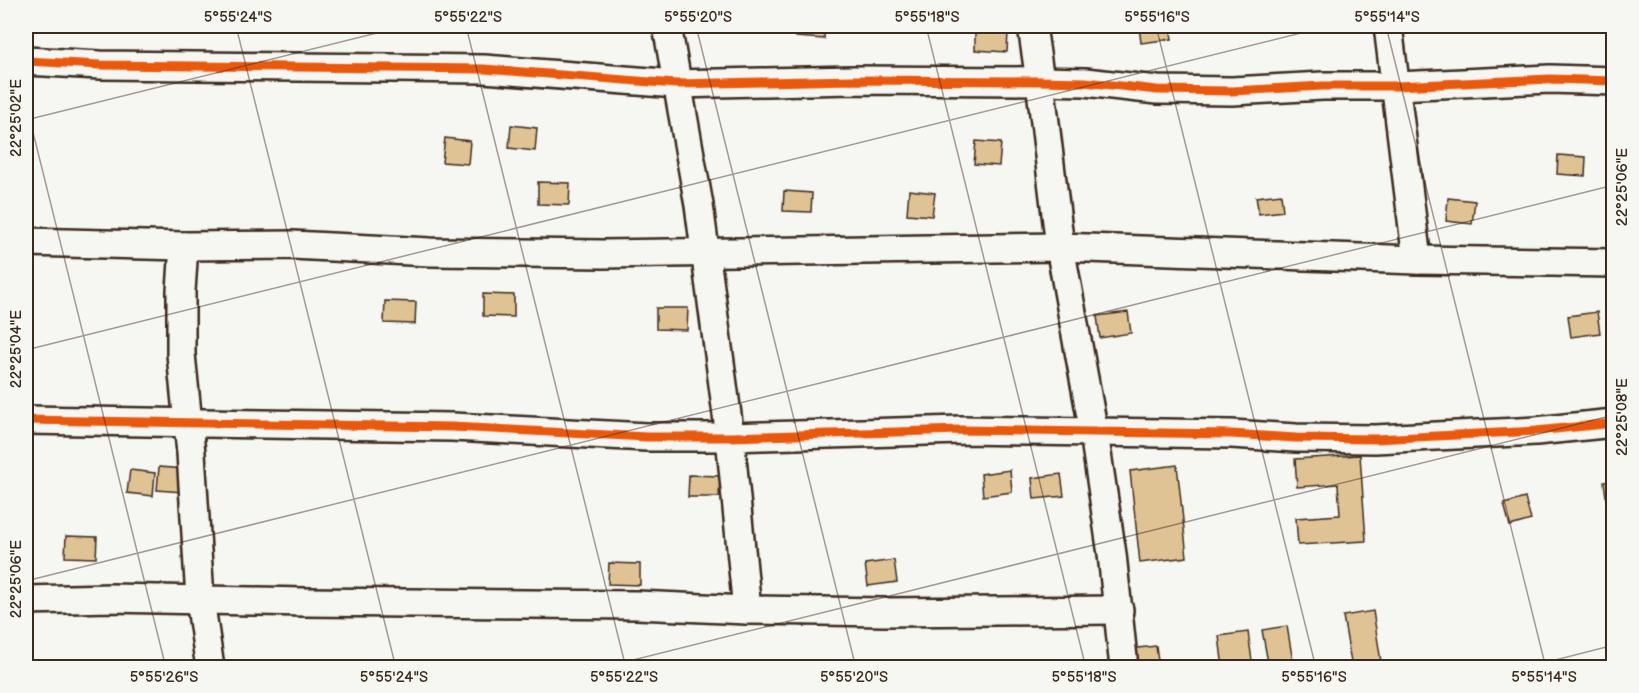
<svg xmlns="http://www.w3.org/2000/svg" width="1639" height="693" font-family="'Balsamiq Sans',sans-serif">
<rect width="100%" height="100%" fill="#f6f6f2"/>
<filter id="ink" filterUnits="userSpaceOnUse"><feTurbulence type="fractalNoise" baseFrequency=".0167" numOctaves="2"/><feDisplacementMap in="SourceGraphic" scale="12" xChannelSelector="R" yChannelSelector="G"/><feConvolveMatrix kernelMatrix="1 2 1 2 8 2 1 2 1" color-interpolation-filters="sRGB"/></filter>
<g filter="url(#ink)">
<g fill="#e0c394" stroke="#3b2a1e" stroke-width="1.5">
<path d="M797,26H825L824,39L796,37Z"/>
<path d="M1139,26H1170L1172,39L1141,43Z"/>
<path d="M975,30L1008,31L1007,52L975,50Z"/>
<path d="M511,125L537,128L535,151L509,148Z"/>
<path d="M445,138L470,141L468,164L442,162Z"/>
<path d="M976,141L1001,143L999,166L974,164Z"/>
<path d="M1558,155L1586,157L1585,176L1557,174Z"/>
<path d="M538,182L570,183L569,205L538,204Z"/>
<path d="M909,190L935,193L932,216L907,214Z"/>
<path d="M784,191L812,193L811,212L783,211Z"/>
<path d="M1281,194L1283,211L1259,214L1256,197Z"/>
<path d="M1448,198L1475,201L1472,224L1446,221Z"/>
<path d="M483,294L514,295V317L483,316Z"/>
<path d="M385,301L416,302L415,324L384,323Z"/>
<path d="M656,308H688L687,330L656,329Z"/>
<path d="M1128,312L1131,333L1100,338L1097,316Z"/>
<path d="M1597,312L1600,333L1571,337L1568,316Z"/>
<path d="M1360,455L1366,541L1298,545L1296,518L1340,515L1338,484L1297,487L1295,459Z"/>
<path d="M1177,465L1187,557L1140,563L1130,471Z"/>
<path d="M159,467L185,469L183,492L157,490Z"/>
<path d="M130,470L155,473L153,496L127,493Z"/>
<path d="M1010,470L1012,492L983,496L981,474Z"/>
<path d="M1061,474L1064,496L1034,499L1032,478Z"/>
<path d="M689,475L720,476L719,497H688Z"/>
<path d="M1614,481V503L1607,504L1604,482Z"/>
<path d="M1525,498L1531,520L1510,526L1504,504Z"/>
<path d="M66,536L97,537L96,558L65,557Z"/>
<path d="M894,560L897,582L868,586L865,564Z"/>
<path d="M609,563L640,564V585L608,584Z"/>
<path d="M1373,611L1382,668H1352L1343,616Z"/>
<path d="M1287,626L1294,668H1269L1262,630Z"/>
<path d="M1248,632L1253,668H1223L1219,636Z"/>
<path d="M1156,646L1159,668H1132L1129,649Z"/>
</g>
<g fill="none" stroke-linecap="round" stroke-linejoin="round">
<defs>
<g id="minor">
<path d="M667,26L699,205L730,437L747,610"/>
<path d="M1032,26L1040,81L1060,247L1094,433L1112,554L1124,668"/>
<path d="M1388,26L1417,260"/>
<path d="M26,61L100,65L484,69L676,84L852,80L1040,81L1085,82L1157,90L1232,91L1323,86H1397L1550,79L1614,81"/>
<path d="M26,242L184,246L292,245L430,252L603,254L1060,247L1417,260L1614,263"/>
<path d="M184,246L181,291V354L191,453L200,599L210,668"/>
<path d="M26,420L452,427L647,437H730L961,430L1231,434L1296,438L1375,439L1536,431L1614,423"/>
<path d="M26,600L111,598L304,602L637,605L747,610L885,612L1119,610"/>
</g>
</defs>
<use href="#minor" stroke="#3b2a1e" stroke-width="32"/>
<use href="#minor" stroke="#f6f6f2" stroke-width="27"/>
<defs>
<g id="cycleway">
<path d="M26,61L100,65L484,69L676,84L852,80L1040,81L1085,82L1157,90L1232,91L1323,86H1397L1550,79L1614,81"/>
<path d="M26,420L452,427L647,437H730L961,430L1231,434L1296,438L1375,439L1536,431L1614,423"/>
</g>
</defs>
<use href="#cycleway" stroke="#f6f6f2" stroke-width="13"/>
<use href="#cycleway" stroke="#e8590c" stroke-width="9"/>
</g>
</g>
<path fill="none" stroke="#3b2a1e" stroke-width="1.5" stroke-opacity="0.45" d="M236,26L396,668M466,26L626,668M696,26L856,668M926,26L1086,668M1156,26L1316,668M1386,26L1546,668M26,104L166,668M26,120L405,26M26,350L1329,26M26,581L1614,185M601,668L1614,415M1524,668L1614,645"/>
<rect width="1639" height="693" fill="none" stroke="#f6f6f2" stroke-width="66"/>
<rect x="33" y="33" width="1573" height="627" fill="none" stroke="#3b2a1e" stroke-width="2"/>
<g font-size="15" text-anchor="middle" fill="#3b2a1e">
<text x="238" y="22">5°55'24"S</text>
<text x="468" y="22">5°55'22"S</text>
<text x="698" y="22">5°55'20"S</text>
<text x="927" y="22">5°55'18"S</text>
<text x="1157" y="22">5°55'16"S</text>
<text x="1387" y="22">5°55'14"S</text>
<text transform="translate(16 118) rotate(-90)" y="5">22°25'02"E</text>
<text transform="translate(1622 187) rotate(-90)" y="5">22°25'06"E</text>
<text transform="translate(16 349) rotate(-90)" y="5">22°25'04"E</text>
<text transform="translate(1622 417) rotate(-90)" y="5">22°25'08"E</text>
<text transform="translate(16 579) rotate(-90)" y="5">22°25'06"E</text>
<text x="164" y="682">5°55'26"S</text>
<text x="394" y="682">5°55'24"S</text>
<text x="624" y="682">5°55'22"S</text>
<text x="854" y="682">5°55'20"S</text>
<text x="1084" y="682">5°55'18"S</text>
<text x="1314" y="682">5°55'16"S</text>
<text x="1544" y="682">5°55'14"S</text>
</g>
</svg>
